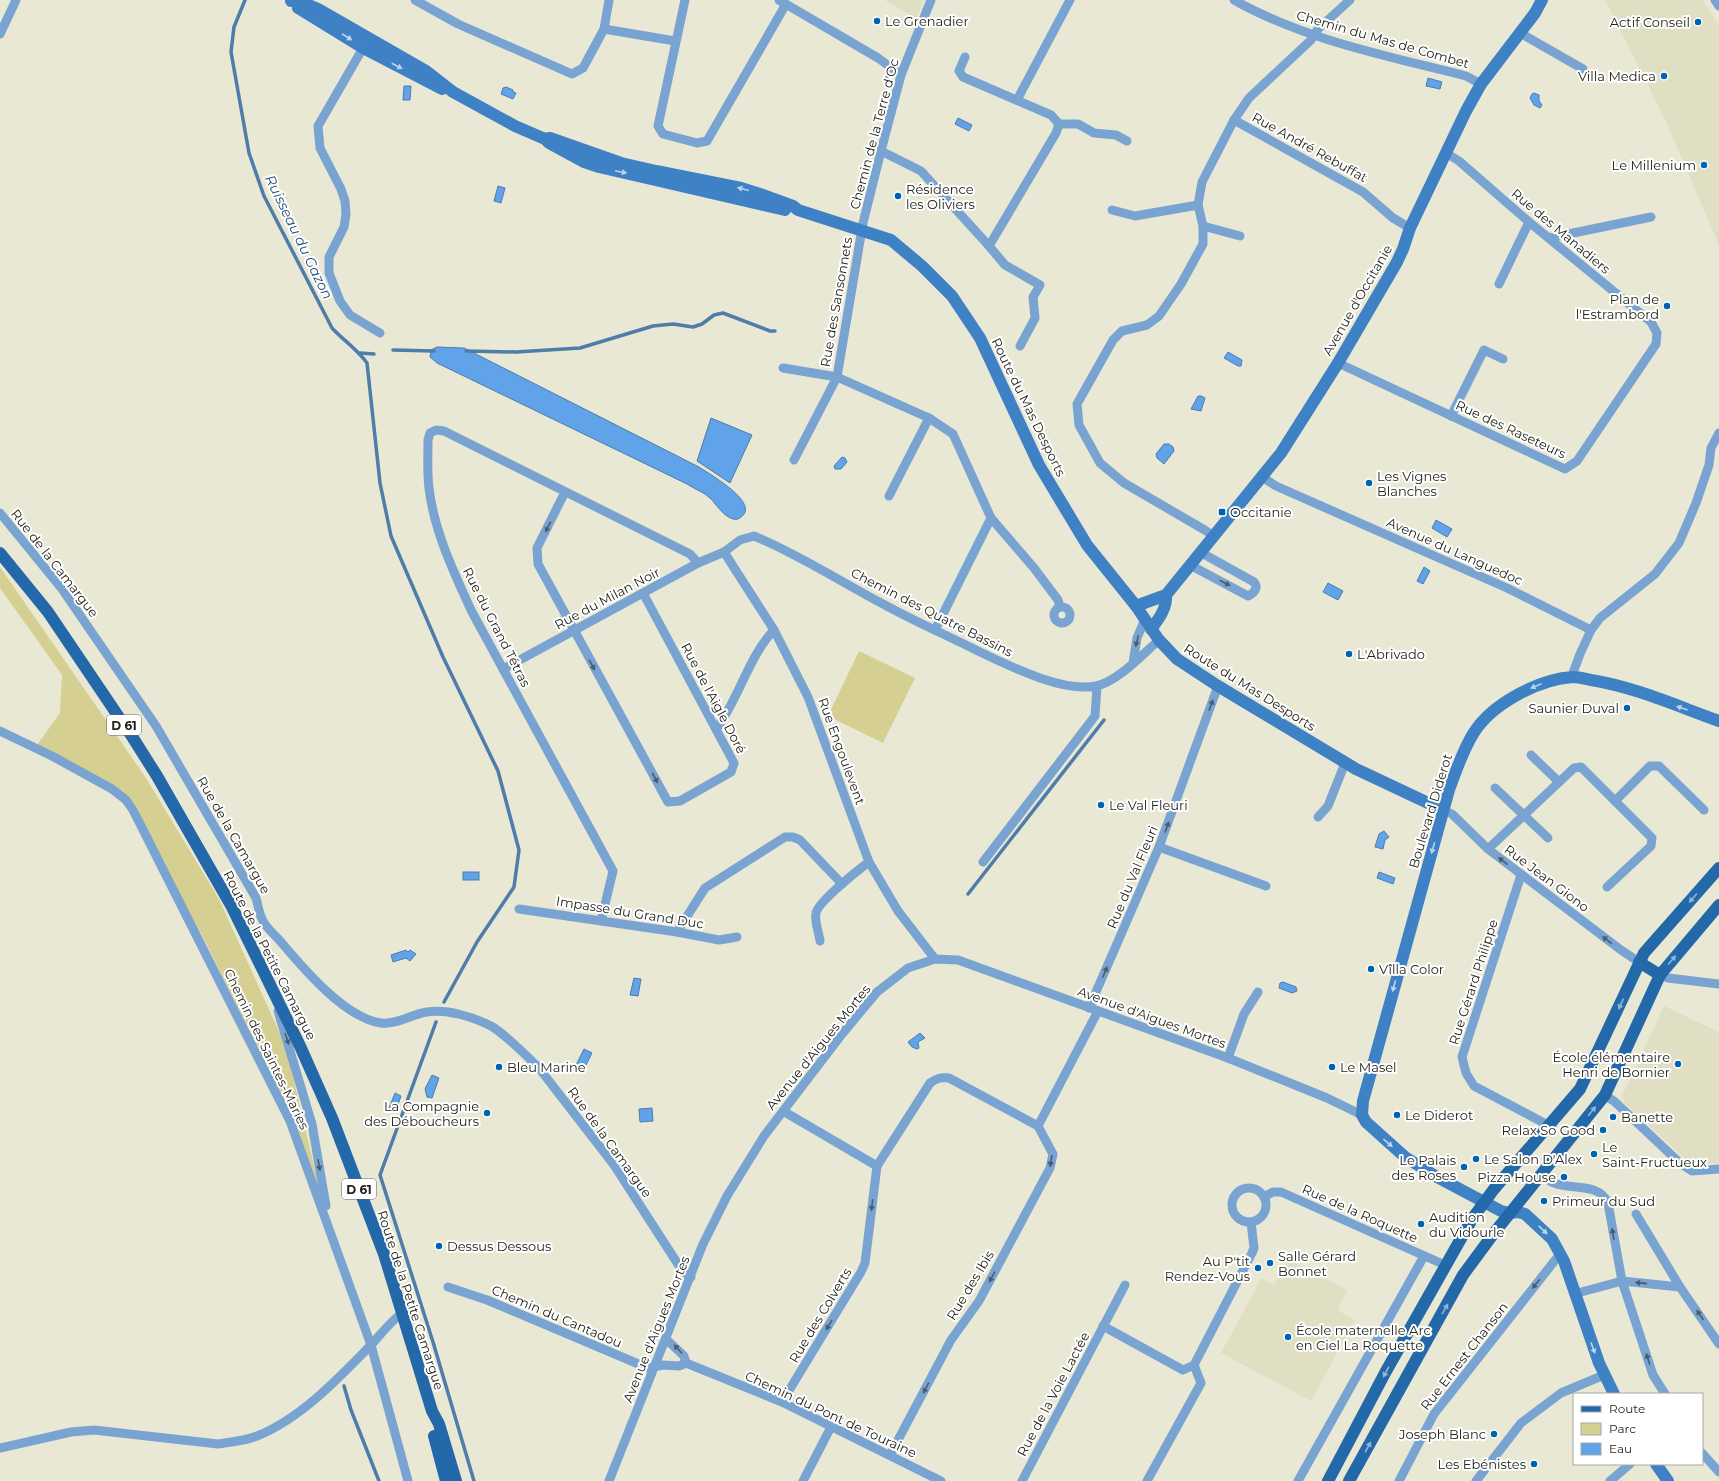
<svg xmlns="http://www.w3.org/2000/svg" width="1719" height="1481" font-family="Montserrat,sans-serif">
<rect width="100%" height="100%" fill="#e9e8d4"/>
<g fill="#e0dfc3">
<path d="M885,0H924L916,19Z"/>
<path d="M1605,0H1702L1719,25V245L1667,124Z"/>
<path d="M1664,1006L1719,1032V1163L1715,1164L1688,1161L1625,1104L1622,1096Z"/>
<path d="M1288,1259L1347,1290L1337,1310L1355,1320L1311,1401L1221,1353L1261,1279L1274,1285Z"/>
</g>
<g fill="#d5d091">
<path d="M0,567L146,778L219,899L286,1047L320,1191L281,1094L204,939L148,837L138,808L129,797L37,745L60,713L62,675L0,588Z"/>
<path d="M859,651L915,678L883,743L828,716Z"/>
</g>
<g fill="#60a3e8" stroke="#4e7daa">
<path d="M1428,78L1442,82L1440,89L1426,86Z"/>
<path d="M404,86H411L410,100H403Z"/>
<path d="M506,87L513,90V92L516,93L513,99L501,94L503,88Z"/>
<path d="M1534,93L1539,95V101L1542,105L1540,108L1534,105L1530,98L1532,94Z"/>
<path d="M958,118L972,125L969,131L955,124Z"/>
<path d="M498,186L505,188L501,203L494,201Z"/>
<path d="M437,347L464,348L699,467C708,473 761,503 741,517C739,519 736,520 733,519C723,516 717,505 710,498C704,492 694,489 687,484L437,363L430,357L431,350Z"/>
<path d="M1228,352L1242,360L1241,366H1238L1224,358Z"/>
<path d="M1198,396H1201L1205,398L1201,411L1191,409Z"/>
<path d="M711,418L752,435L730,483L697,461Z"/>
<path d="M1164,444H1169L1173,447L1174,451L1164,464L1157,458L1156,454Z"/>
<path d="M842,457L845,458L847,462L841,469H835L834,466Z"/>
<path d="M1436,520L1452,529L1447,537L1432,528Z"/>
<path d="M1424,567L1430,571L1423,584L1417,581Z"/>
<path d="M1328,583L1343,591L1338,600L1323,592Z"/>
<path d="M1384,831L1389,837L1385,840L1383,849L1375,847L1379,834Z"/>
<rect x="463" y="872" width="16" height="8"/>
<path d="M1379,872L1395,878L1393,884L1377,878Z"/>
<path d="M406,950L408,952L410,950L416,954L410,961L406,958L393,962L391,955Z"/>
<path d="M634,978L641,979L638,996L630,995Z"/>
<path d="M1283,982L1296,987L1297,991L1292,993L1279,988L1280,983Z"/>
<path d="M920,1033L925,1038L918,1042L919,1048L917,1049L912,1047L908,1042Z"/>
<path d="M584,1049L592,1053L584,1069L576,1065Z"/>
<path d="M432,1075L439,1078L432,1098L427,1097L425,1089Z"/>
<path d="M395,1093L401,1096L396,1110L389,1108Z"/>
<path d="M652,1108L653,1121L640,1122L639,1109Z"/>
</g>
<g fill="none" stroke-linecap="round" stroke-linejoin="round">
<g stroke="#4e7daa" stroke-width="3.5">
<path d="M245,0L234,27L231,52L249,153L264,196L332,328C343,340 357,349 367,363L380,483L391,536L443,657L498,771L519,850L514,887L477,942L444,1002"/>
<path d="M393,350L434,351"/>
<path d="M466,351L516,352L580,348L653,326L673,324L693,327L702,324L714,315L723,313L770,331H775"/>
<path d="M360,353L374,354"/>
<path d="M968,894L1104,720"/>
<path d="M436,1022L380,1175L433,1342L474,1481"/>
<path d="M344,1386L351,1410L379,1481"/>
</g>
<g stroke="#79a4d2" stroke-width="9">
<path d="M415,0L458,24L572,74L583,68L604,29L609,0"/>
<path d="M685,0L658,126L663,134L697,143L707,141L786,4"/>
<path d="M779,0L878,58L901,75"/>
<path d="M1234,0C1305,40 1388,56 1466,76L1481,84"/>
<path d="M1715,0L1719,6"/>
<path d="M604,29L675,41"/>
<path d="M1520,33L1583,69"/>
<path d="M0,34L16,0"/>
<path d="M363,48L318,126L320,148L341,189L345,201L346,214L344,227L329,257V273L340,301L350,315L380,333"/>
<path d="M965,57L959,71L963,77L1051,115L1059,124L1056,133L989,246"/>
<path d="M1017,100L1070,0"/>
<path d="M1234,120L1363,192L1393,218L1410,228"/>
<path d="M1059,124H1078L1094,133L1116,135L1127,141"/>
<path d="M881,151L921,171L989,246L1005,265L1040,285L1033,297L1035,318L1020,346"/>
<path d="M1112,210L1135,216L1198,205"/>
<path d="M1203,226L1240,236"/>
<path d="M1549,238L1651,217"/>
<path d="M1499,284L1529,222"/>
<path d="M1338,363L1565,469L1577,461L1656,344L1657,333L1651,322L1529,222L1459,161L1446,153"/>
<path d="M783,368L837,377L929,418L953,434L991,518L935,630"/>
<path d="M1451,416L1484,350L1503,359"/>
<path d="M794,460L837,377L863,223L881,151L901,75L931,0"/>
<path d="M1262,477L1276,486L1507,588L1591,630"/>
<path d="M565,492L537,548L538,564L668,802L680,801L731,772L734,763L643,593"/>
<path d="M889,496L929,418"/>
<path d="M0,513L62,589L156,726L256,898C258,905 259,913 262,919C265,927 275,935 281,942C304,969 345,1018 381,1023C396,1025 412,1014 427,1012C448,1009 473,1017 491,1026C505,1034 528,1057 539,1068L614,1165L683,1272L691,1277"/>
<path d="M991,518L1034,568L1058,600L1060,607"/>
<path d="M1214,536L1203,529L1124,483L1100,463L1079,425L1077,404L1113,340L1122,331L1147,325L1159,316L1181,284L1203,244V226L1198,205L1202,182L1234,120L1249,98L1311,40L1318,29L1350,0"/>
<path d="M724,552L774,630L808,697L869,862L898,911L935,959"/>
<path d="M1190,565L1248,596C1254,593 1259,588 1254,582L1200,552"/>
<circle cx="1062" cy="615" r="8"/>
<path d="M1133,663L1137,638L1145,619"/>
<path d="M503,669L698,563L724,552L740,540L754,536C798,554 841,582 883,604C914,621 946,635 978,651C1008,665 1062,693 1096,686C1117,682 1142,655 1159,640"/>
<path d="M1574,677L1573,673L1580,654L1591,630L1600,618L1655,574L1679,543L1696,503L1709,465L1711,448L1719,433"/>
<path d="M717,728C739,698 749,656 774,630"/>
<path d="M0,731L52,756L112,789L126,800L133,810L290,1121L371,1345L408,1481"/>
<path d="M1531,755L1559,782"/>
<path d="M1495,788L1548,838"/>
<path d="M1615,801L1650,766H1659L1704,810"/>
<path d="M1443,810L1452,814L1488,849L1621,950L1639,962"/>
<path d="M1318,817L1328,806L1345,763"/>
<path d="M1159,847L1266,886"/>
<path d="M1488,849L1574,768L1581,767L1652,838L1651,846L1607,887"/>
<path d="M983,862L1095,716L1097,686"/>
<path d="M1521,875L1462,1057L1466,1073L1474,1086L1548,1125"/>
<path d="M519,909L677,932L719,940L737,937"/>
<path d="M601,921L613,871L472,612C454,573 434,531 429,488C427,473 428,456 428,440L430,433L436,430L444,431L690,554L698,563"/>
<path d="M677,932L705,888L785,837H793L800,840L842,884"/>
<path d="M820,941C819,933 814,920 816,913C818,902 858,870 869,862"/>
<path d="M1660,975L1668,978L1719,984"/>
<path d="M1089,1008L1159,847L1218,686"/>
<path d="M278,1011L312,1124L326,1206"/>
<path d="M1228,1058L1244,1014L1258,992"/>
<path d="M1605,1095L1615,1102L1681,1164L1692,1171L1719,1169"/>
<path d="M783,1111L877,1166L930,1083C937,1078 941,1077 949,1078L1038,1126L1098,1011"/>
<path d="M1541,1174C1545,1177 1549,1182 1554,1183C1571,1190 1599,1182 1608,1203L1622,1281L1653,1375L1665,1394"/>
<circle cx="1249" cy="1205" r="17"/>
<path d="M1264,1197L1273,1192H1281L1445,1265"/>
<path d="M1636,1214L1680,1287L1719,1344"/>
<path d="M448,1287L487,1300L648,1368L663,1365L679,1366L686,1363L782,1402L941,1481"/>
<path d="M1574,1294L1622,1281L1680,1287"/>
<path d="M1103,1326L1183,1370L1194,1365"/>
<path d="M666,1339L684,1356L686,1363"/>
<path d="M782,1402L861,1272L865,1263L877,1166"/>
<path d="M0,1448L71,1432L94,1430L218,1444C231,1442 245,1441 257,1436C300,1419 339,1378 371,1345C381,1334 391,1321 403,1312"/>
<path d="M1702,1453L1719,1472"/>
<path d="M890,1455L951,1340L979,1301L1050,1168L1053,1154L1038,1126"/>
<path d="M609,1481L703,1244L727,1196L764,1136L842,1034L877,992L908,968L935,959L958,960L1228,1058L1327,1098L1362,1115"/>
<path d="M803,1481L831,1427"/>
<path d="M1022,1481L1125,1285"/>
<path d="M1147,1481L1201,1383L1194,1365L1252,1253L1254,1248L1251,1222"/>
<path d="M1298,1481L1424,1256"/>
<path d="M1399,1481L1434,1414L1556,1259L1562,1256"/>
<path d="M1476,1481L1521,1423L1561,1393L1604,1375"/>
<path d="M1610,1481L1630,1464"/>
</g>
<g stroke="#3e81c5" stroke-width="12">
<path d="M291,1L297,0L318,9L426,71L453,92L515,126L545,139L549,143L584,162L599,167L785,210"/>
<path d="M298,8L363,48L442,89"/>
<path d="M545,139L550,138L621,163L656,171L741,188L760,194L793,206L798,210L891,240L922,266L952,296L980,338L1039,465L1087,545L1136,606L1159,640L1177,659L1218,686L1356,769L1443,810"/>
<path d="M1136,606L1166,595L1281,453L1338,363L1397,262L1403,249L1410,228L1466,111L1481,84L1535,13L1542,0"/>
<path d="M1151,629C1159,619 1167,608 1166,595"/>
<path d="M1614,1394L1599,1363L1564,1261L1552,1239L1525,1214L1518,1212L1510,1213L1501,1211L1437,1177L1405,1157L1366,1122L1362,1115L1363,1101L1449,790C1456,771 1462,752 1473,734C1491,704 1539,679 1573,677C1579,677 1586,679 1591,680C1635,687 1677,706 1719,721"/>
<path d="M1656,1464L1668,1481"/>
</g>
<g stroke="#2368a9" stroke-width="12">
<path d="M0,553L48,612L133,738L157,776L232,907L300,1046L332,1118L384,1254L432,1411L439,1424L456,1481"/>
<path d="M1639,962L1660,975"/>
<path d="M434,1436L446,1481"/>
<path d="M1328,1481L1385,1373L1472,1219L1494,1189L1580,1089L1644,953L1719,868"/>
<path d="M1349,1481L1463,1275L1494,1233L1605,1095L1660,975L1719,905"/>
</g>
</g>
<defs><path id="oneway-solid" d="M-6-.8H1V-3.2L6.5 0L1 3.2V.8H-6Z"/></defs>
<g fill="#bbd3eb">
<use href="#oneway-solid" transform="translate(347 37) rotate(33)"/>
<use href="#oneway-solid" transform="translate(397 66) rotate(28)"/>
<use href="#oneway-solid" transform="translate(621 172) rotate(12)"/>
<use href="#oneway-solid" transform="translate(743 189) rotate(-165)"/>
<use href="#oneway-solid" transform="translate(1536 686) rotate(158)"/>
<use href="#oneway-solid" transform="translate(1682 708) rotate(-161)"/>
<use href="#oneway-solid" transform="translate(1433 848) rotate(106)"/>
<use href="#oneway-solid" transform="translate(1394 986) rotate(105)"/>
<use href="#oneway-solid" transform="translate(1388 1143) rotate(41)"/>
<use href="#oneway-solid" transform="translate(1543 1230) rotate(43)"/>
<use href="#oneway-solid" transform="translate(1593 1348) rotate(70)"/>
</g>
<g fill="#4a5d6d">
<use href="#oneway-solid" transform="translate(548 527) rotate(117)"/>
<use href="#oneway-solid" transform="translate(1225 583) rotate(28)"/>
<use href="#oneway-solid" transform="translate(1137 641) rotate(104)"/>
<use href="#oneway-solid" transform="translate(592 665) rotate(61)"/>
<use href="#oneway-solid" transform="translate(1211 705) rotate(-70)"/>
<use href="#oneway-solid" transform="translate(655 778) rotate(61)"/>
<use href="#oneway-solid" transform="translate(1167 827) rotate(-70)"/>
<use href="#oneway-solid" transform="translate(1503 861) rotate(-142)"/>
<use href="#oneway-solid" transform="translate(1607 940) rotate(-143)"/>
<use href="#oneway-solid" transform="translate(1105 972) rotate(-67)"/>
<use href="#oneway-solid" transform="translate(287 1039) rotate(72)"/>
<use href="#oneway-solid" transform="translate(1051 1161) rotate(100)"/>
<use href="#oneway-solid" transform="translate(319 1165) rotate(80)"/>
<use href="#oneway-solid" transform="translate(872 1205) rotate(97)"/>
<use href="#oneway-solid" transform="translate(1613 1234) rotate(-100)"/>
<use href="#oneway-solid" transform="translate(992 1277) rotate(118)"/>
<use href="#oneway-solid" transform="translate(1641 1283) rotate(-174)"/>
<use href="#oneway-solid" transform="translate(1536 1284) rotate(128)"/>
<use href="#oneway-solid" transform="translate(1700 1315) rotate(-124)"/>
<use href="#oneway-solid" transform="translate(829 1325) rotate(121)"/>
<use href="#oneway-solid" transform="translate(678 1349) rotate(-132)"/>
<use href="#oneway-solid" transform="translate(1648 1359) rotate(-108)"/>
<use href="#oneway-solid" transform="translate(926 1388) rotate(118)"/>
</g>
<g fill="#91b4d4">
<use href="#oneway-solid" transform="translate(1693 898) rotate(131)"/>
<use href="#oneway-solid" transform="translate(1672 960) rotate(-50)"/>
<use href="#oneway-solid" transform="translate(1621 1004) rotate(115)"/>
<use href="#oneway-solid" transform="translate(1592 1111) rotate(-51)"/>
<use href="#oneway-solid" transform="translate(1445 1309) rotate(-60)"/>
<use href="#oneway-solid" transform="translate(1386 1372) rotate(119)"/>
<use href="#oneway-solid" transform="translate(1368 1447) rotate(-61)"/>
</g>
<g fill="#0063b0" stroke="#fff" stroke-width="1.5">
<circle cx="877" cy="21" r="4"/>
<circle cx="1698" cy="22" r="4"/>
<circle cx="1664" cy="76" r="4"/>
<circle cx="1704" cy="165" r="4"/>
<circle cx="898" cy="196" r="4"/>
<circle cx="1667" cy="306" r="4"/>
<circle cx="1369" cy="483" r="4"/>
<rect x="1218" y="508" width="8" height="8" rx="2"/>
<circle cx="1349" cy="654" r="4"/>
<circle cx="1627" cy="708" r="4"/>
<circle cx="1101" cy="805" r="4"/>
<circle cx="1371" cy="969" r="4"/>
<circle cx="1678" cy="1064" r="4"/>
<circle cx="499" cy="1067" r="4"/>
<circle cx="1332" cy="1067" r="4"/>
<circle cx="487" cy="1113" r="4"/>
<circle cx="1397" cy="1115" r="4"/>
<circle cx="1613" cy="1117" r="4"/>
<circle cx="1603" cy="1130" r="4"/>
<circle cx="1594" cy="1154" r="4"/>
<circle cx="1476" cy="1159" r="4"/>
<circle cx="1464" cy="1167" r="4"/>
<circle cx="1564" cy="1177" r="4"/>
<circle cx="1544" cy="1201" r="4"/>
<circle cx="1421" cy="1224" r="4"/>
<circle cx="439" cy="1246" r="4"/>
<circle cx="1270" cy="1263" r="4"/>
<circle cx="1258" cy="1268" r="4"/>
<circle cx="1288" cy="1337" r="4"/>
<circle cx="1494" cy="1434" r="4"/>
<circle cx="1534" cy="1464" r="4"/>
</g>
<g text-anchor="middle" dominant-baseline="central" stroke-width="4" stroke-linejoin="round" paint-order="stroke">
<g fill="#fff" stroke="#65655f" stroke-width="1">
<rect x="107" y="715" width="34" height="20" rx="3"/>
<rect x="342" y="1179" width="34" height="20" rx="3"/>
</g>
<g font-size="12" font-weight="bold" fill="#23231b">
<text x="124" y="725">D 61</text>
<text x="359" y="1189">D 61</text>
</g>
<g font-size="13" fill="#23231b" stroke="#fff" text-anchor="start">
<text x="885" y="21">Le Grenadier</text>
<text x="1690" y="22" text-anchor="end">Actif Conseil</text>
<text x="1656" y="76" text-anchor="end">Villa Medica</text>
<text x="1696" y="165" text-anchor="end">Le Millenium</text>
<text x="906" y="189">Résidence<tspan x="906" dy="15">les Oliviers</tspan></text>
<text x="1659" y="299" text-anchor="end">Plan de<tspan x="1659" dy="15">l'Estrambord</tspan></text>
<text x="1377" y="476">Les Vignes<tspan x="1377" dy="15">Blanches</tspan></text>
<text x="1230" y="512">Occitanie</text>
<text x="1357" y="654">L'Abrivado</text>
<text x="1619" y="708" text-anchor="end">Saunier Duval</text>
<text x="1109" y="805">Le Val Fleuri</text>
<text x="1379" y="969">Vîlla Color</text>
<text x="1670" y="1057" text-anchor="end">École élémentaire<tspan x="1670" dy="15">Henri de Bornier</tspan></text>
<text x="507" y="1067">Bleu Marine</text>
<text x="1340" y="1067">Le Masel</text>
<text x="479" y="1106" text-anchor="end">La Compagnie<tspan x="479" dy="15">des Déboucheurs</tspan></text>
<text x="1405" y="1115">Le Diderot</text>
<text x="1621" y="1117">Banette</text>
<text x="1595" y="1130" text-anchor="end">Relax So Good</text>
<text x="1602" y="1147">Le<tspan x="1602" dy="15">Saint-Fructueux</tspan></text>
<text x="1484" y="1159">Le Salon D'Alex</text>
<text x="1456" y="1160" text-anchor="end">Le Palais<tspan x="1456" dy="15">des Roses</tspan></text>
<text x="1556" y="1177" text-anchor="end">Pizza House</text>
<text x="1552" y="1201">Primeur du Sud</text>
<text x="1429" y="1217">Audition<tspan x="1429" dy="15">du Vidourle</tspan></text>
<text x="447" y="1246">Dessus Dessous</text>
<text x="1278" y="1256">Salle Gérard<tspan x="1278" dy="15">Bonnet</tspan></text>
<text x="1250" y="1261" text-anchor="end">Au P'tit<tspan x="1250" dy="15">Rendez-Vous</tspan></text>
<text x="1296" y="1330">École maternelle Arc<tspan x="1296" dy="15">en Ciel La Roquette</tspan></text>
<text x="1486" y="1434" text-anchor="end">Joseph Blanc</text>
<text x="1526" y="1464" text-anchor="end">Les Ebénistes</text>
</g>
<g font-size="13" fill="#23231b" stroke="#fff">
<text transform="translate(1383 39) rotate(16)">Chemin du Mas de Combet</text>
<text transform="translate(874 134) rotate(-75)">Chemin de la Terre d'Oc</text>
<text transform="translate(1310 147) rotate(29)">Rue André Rebuffat</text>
<text transform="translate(1561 231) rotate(40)">Rue des Manadiers</text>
<text transform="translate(1357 300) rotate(-60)">Avenue d'Occitanie</text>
<text transform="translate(836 302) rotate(-80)">Rue des Sansonnets</text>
<text transform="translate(1029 407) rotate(64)">Route du Mas Desports</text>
<text transform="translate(1511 429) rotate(25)">Rue des Raseteurs</text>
<text transform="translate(1455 551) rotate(24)">Avenue du Languedoc</text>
<text transform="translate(55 563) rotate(52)">Rue de la Camargue</text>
<text transform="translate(607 598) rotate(-28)">Rue du Milan Noir</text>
<text transform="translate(932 612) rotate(27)">Chemin des Quatre Bassins</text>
<text transform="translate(497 627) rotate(63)">Rue du Grand Tétras</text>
<text transform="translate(1250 687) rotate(32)">Route du Mas Desports</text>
<text transform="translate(714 698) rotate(62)">Rue de l'Aigle Doré</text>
<text transform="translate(842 751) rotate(70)">Rue Engoulevent</text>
<text transform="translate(1430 811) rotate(-73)">Boulevard Diderot</text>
<text transform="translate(234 835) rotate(60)">Rue de la Camargue</text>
<text transform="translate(1132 877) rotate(-67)">Rue du Val Fleuri</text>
<text transform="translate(1547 878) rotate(37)">Rue Jean Giono</text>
<text transform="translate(630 912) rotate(9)">Impasse du Grand Duc</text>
<text transform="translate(270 955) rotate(63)">Route de la Petite Camargue</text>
<text transform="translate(1473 982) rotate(-72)">Rue Gérard Philippe</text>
<text transform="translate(1152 1017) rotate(20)">Avenue d'Aigues Mortes</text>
<text transform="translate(818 1047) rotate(-51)">Avenue d'Aigues Mortes</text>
<text transform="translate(267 1049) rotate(64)">Chemin des Saintes-Maries</text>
<text transform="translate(610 1142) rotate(54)">Rue de la Camargue</text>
<text transform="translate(1360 1213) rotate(24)">Rue de la Roquette</text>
<text transform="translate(970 1285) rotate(-59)">Rue des Ibis</text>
<text transform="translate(411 1300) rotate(72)">Route de la Petite Camargue</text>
<text transform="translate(820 1315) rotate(-59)">Rue des Colverts</text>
<text transform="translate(557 1316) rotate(23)">Chemin du Cantadou</text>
<text transform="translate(656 1329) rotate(-68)">Avenue d'Aigues Mortes</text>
<text transform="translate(1464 1356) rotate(-52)">Rue Ernest Chanson</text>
<text transform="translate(1053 1394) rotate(-62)">Rue de la Voie Lactée</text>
<text transform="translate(831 1414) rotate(25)">Chemin du Pont de Touraine</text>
</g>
<g font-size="14" font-style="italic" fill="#1f4d7a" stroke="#fff">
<text transform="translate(299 237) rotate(64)">Ruisseau du Gazon</text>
</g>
</g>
<rect x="1573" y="1393" width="130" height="72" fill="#ffffff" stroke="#a7a7a4"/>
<rect x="1581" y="1406" width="20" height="6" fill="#2368a9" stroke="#a7a7a4"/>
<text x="1609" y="1413" font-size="12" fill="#23231b">Route</text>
<rect x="1581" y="1423" width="20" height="12" fill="#d5d091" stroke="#a7a7a4"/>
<text x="1609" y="1433" font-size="12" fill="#23231b">Parc</text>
<rect x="1581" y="1443" width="20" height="12" fill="#60a3e8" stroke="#a7a7a4"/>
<text x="1609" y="1453" font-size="12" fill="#23231b">Eau</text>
</svg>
